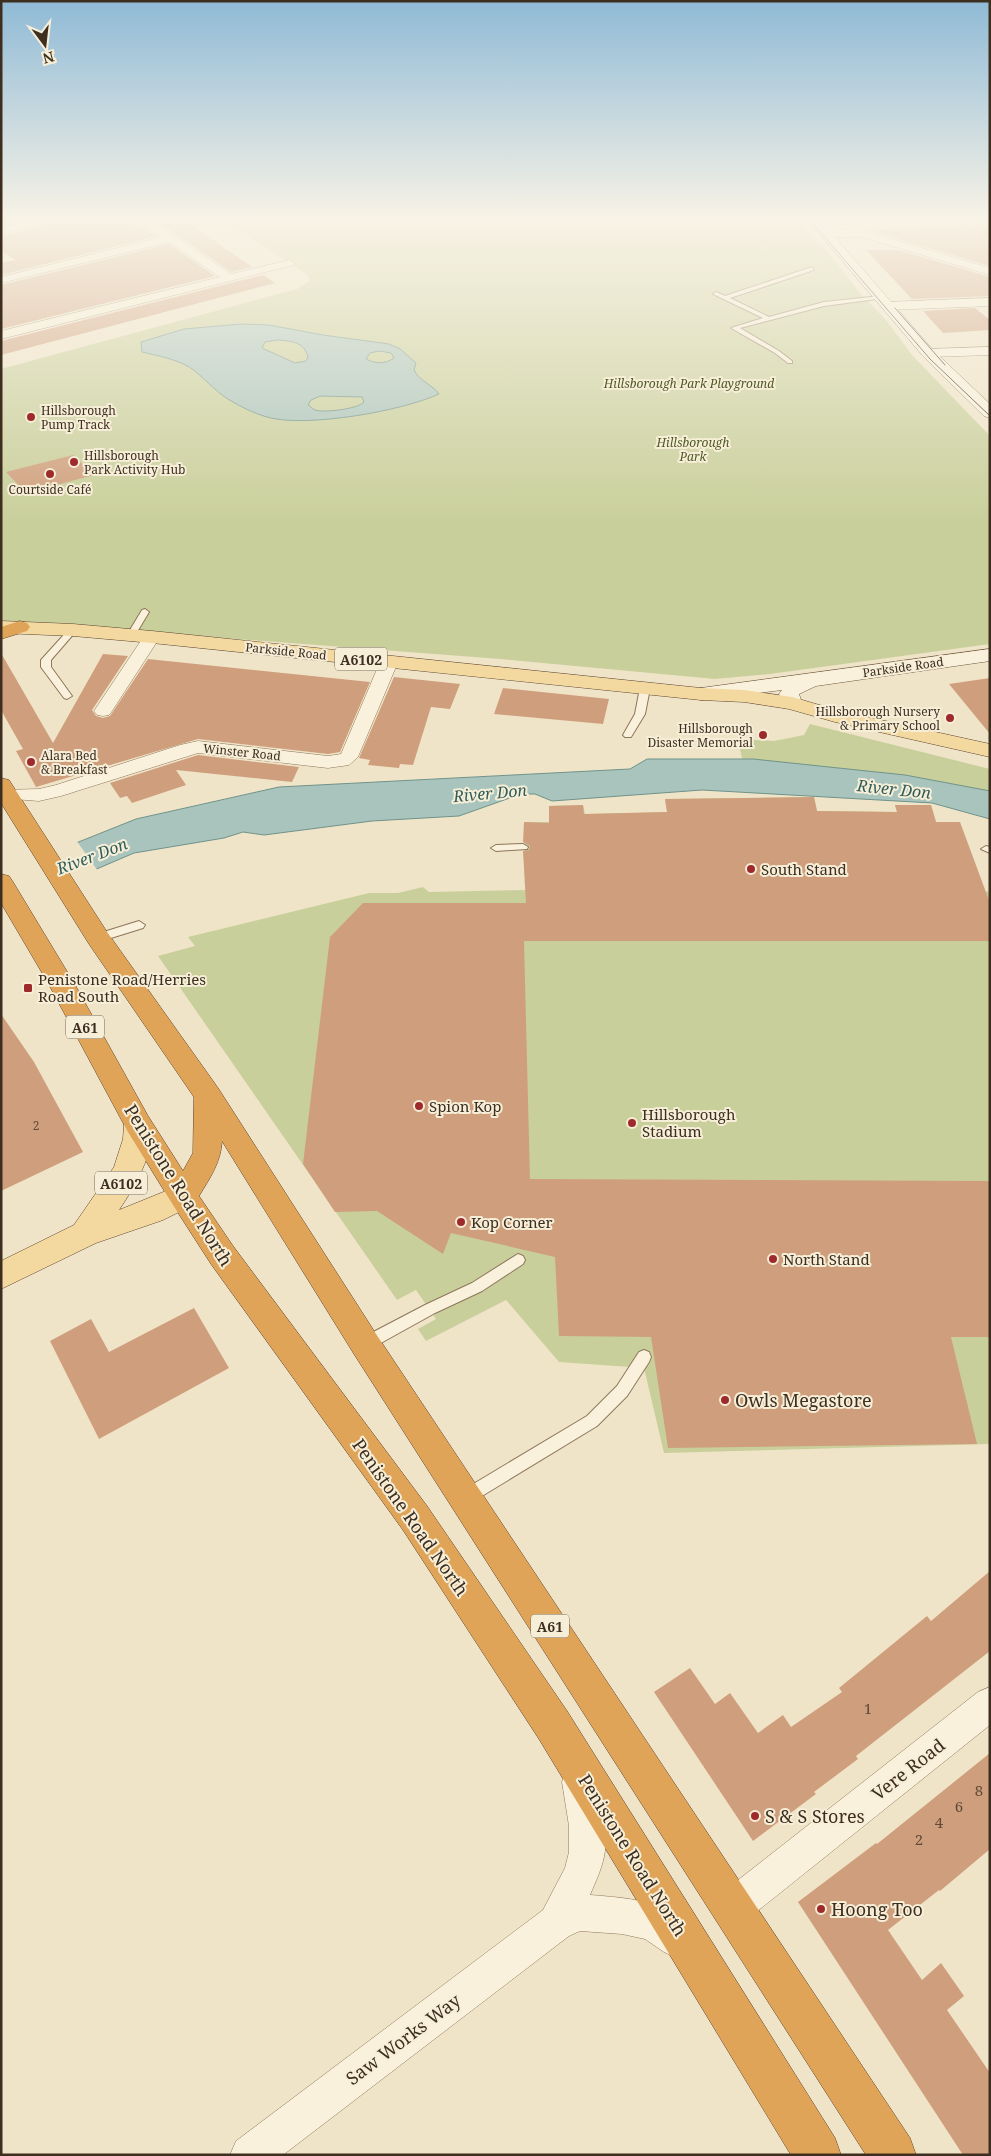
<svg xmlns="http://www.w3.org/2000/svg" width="991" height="2156" font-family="'Noto Serif',serif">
<rect width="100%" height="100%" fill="#f0e4c8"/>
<g fill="#c9cf9b">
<path d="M223,220H794L821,244L861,294L886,320L912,355L990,436V644L770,674L715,679L500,659L1,621V369L297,289L310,281L308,275Z"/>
<path d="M810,724L990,769V791L905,775L742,759L738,739L774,741L804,735Z"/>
<path d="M814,797L817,811L897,812L895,805H931L936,822L985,891L990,892V1444L664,1453L644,1368L559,1362L506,1300L426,1341L418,1329L436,1319L416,1290L397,1300L158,956L195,946L188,937L369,893H398L423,887L429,892L525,890L524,822H549V806L583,805L585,814L667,812L665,799Z"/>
</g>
<g fill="#a9c4bc" stroke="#6f938a" fill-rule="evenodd">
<path d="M241,324L269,325L323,335L389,344L400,349L416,363L414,370C420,382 432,384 439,394C402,411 310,427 271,418C258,415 245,409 233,402C218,394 208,382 195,371C181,360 159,356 142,352L141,342L184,329ZM277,340C292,341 304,342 308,357L306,361L295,363L262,348L265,342ZM379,351L391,353L394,358C386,364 375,364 366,359L370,353ZM320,396L362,397L364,402C358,409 324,413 315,410C314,410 309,405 308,405L311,400Z"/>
<path d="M647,759H753L905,775L990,791V819L932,803L702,790L552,801L535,794H521L459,816L372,821L264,835L243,832L224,838L134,853L1,910V873L136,819L279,787L630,769Z"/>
</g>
<path fill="#f0e4c8" d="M76,840L98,871L1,912V870Z"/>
<g fill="#cf9f7d">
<path d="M58,220H121L124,224L144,229L157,236L1,275V263L16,260L1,251V236L55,224Z"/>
<path d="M146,220H184L252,267L231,272L164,226Z"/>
<path d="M990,226V266L871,231Z"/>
<path d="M169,244L215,276L1,329V285Z"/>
<path d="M866,250H898L990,277V296L912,299Z"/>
<path d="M263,275L275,283L1,355V341Z"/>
<path d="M975,308L990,320V330L943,333L923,311Z"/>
<path d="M73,455L94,475L26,493L6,472Z"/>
<path d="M1,653L53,743L103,654L128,656L92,710L96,716L103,718L110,716L148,659L370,682L340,752L328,754L198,739L36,787L16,751L23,749L1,710Z"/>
<path d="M394,677L460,684L450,709L431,707L413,765L400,764L399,768L368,765L370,760L359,758Z"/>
<path d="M990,678V734L949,684Z"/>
<path d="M503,688L609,699L603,724L494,714Z"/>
<path d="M198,755L299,767L292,782L176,770L186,785L132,803L127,796L120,798L110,783Z"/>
<path d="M814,797L817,811L897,812L895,805H931L936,822H960L990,903V941H524L530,1179L990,1181V1337H951L977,1444L668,1448L651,1337L559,1336L555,1257L451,1233L443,1254L377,1211L335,1212L303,1164L330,937L363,903H526L523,851L529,850L530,846L523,842L524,822L549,823V806L583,805L584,814L667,812L665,799Z"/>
<path d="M1,1014L34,1062L83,1152L1,1191Z"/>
<path d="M194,1308L229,1368L99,1439L50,1341L91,1319L109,1352Z"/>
<path d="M990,1571V1651L856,1756L858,1759L814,1792L816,1794L753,1841L654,1692L690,1668L715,1704L730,1693L758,1733L783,1715L791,1727L842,1692L839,1688L927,1616L931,1621Z"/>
<path d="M990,1753V1849L940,1891L939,1890L888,1930L922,1980L941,1963L964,1996L947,2010L990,2073V2155H963L798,1902L876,1843L877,1844Z"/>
</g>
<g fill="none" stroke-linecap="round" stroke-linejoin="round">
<defs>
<g id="lane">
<path d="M812,267L814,270L730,298L769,317L824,302L881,296L884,298L824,306L740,328L779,351L792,361V363H788L775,353L731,328L763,318L713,294L716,292L725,296Z"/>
<path d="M145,609L149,612L134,637L131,638L128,637L127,635L142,610Z"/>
<path d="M73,627L77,630L51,660V667L72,696L67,699L64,698L41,667V660L70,628Z"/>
<path d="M645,685L650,688L645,714L631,737H625L623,735L635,714L640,688Z"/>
<path d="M523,844L528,847L527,849L496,851L491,848L496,845Z"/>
<path d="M986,846L990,847V853L981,849Z"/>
<path d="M139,921L145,925L143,928L98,942L92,938L94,935Z"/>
<path d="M518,1254L523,1256L525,1260L523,1264L482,1291L435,1313L370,1349L365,1350L360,1349L358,1344L360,1339L425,1305L472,1283Z"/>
<path d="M644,1350L649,1352L651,1357L649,1362L627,1396L597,1426L472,1502L466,1505L460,1502L458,1497L460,1492L587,1416L617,1386L639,1352Z"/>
</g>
<g id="street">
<path d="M37,220H56L55,222L1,234V228Z"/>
<path d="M123,220H141L163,228L231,274L289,260L295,263L293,265L1,339V331L220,277L169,242L1,283V277L162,237L145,227L124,222Z"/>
<path d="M927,220H990V224L860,230L990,268V275L862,237C851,235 831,241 823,234L828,231L855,229L854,227L855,225L870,222Z"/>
<path d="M990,298V306L888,310L882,306L888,302Z"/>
<path d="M990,347V355L928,357L922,353L928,349Z"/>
<path d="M152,632L158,633L160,637L112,711L109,715L103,716L97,715L94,711L146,633Z"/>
<path d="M389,657L395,658L398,662L358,757L349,765L328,768L198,753L61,796L39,801L1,798V790L39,789L56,785L180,745L198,741L328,756L341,754L380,662L383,658Z"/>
<path d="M990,1687V1725L745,1921L732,1926L719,1921L714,1908L719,1895L978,1692Z"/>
<path d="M579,1765L591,1770C601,1793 608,1826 605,1851C603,1866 596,1881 590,1895C626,1898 679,1900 696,1939L690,1952L677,1958L664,1952L645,1939L622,1934L580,1931L569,1936L283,2155H230L236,2141L543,1910L565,1868L569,1852V1826L562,1782L567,1770Z"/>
</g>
<g id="secondary">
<path d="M808,220H820L933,350L990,404V418L984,416L923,356Z"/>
<path d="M990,649V661L816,686L799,694L802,703L799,707L792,709L785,707L779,694L782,690L701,700L694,698L691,694L694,690L701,688Z"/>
</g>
<g id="primary">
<path d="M1,621L73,624L152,631L701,688L744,690L792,697L840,711L990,744V757L835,722L789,709L744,702L701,700L152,643L73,636L1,633Z"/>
<path d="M138,1113L148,1116C162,1142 134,1188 119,1210L183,1184L193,1187L198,1196L193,1205L163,1220L96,1243L1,1289V1261L74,1225L114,1167L123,1139L124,1124L128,1116Z"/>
</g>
<g id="highway">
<path d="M20,621L27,623L30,627L27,631L1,639V627Z"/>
<path d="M1,778L9,780L107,932L218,1088L376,1334L910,2138L916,2155H866L354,1354L222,1141C221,1162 210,1178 199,1196L233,1246L427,1506L567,1711L835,2138L841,2155H791L539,1739L403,1530L211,1264L173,1205L128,1132L48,983L1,903V874L9,876L13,882L74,983L148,1116L183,1171L193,1153L194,1097L89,944L1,803Z"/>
</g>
</defs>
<use href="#lane" stroke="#8d765c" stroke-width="2"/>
<use href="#street" stroke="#8d765c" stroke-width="1"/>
<use href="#secondary" stroke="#6f573f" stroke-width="1"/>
<use href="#primary" stroke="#5b4430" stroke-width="1"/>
<use href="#highway" stroke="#5b4430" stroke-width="1"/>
<use href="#lane" fill="#faf1dc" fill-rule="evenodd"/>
<use href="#street" fill="#faf1dc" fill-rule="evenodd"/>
<use href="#secondary" fill="#faf1dc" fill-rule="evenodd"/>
<use href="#primary" fill="#f3d9a0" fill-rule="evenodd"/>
<use href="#highway" fill="#e0a458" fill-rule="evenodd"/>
<g stroke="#3d2e20" stroke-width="1">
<path d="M810,220L930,359L990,416"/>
<path d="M895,308L945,365"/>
</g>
</g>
<linearGradient id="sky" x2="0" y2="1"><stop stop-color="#8fbad6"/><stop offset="0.42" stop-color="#f8f3e6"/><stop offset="1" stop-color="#f8f3e6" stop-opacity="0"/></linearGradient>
<rect width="991" height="522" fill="url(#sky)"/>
<g fill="#9e2a2b" stroke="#f7eed8" stroke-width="2">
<circle cx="31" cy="417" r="5"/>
<circle cx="74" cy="462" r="5"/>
<circle cx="50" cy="474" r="5"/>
<circle cx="950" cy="718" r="5"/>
<circle cx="763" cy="735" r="5"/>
<circle cx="31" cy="762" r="5"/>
<circle cx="751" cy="869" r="5"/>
<rect x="23" y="983" width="10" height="10" rx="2.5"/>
<circle cx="419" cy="1106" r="5"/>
<circle cx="632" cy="1123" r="5"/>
<circle cx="461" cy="1222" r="5"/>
<circle cx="773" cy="1259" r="5"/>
<circle cx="725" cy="1400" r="5"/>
<circle cx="755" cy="1816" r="5"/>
<circle cx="821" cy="1909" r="5"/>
</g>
<g text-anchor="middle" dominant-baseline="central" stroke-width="4" stroke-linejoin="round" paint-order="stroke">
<g font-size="12" font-style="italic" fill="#4d5a26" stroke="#f7eed8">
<text x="689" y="383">Hillsborough Park Playground</text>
<text x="693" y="442">Hillsborough<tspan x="693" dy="14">Park</tspan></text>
</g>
<g font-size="12" fill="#3d2e20" stroke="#f7eed8" text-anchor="start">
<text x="41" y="410">Hillsborough<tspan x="41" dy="14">Pump Track</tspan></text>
<text x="84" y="455">Hillsborough<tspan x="84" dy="14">Park Activity Hub</tspan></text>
<text x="50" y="489" text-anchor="middle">Courtside Café</text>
<text x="940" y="711" text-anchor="end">Hillsborough Nursery<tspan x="940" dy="14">&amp; Primary School</tspan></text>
<text x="753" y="728" text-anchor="end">Hillsborough<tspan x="753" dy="14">Disaster Memorial</tspan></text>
<text x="41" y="755">Alara Bed<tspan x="41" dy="14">&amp; Breakfast</tspan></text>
</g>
<g font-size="12" fill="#3d2e20" stroke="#f7eed8">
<text transform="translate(286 651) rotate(6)">Parkside Road</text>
<text transform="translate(903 667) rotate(-8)">Parkside Road</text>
<text transform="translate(242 752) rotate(6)">Winster Road</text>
</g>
<g font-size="12" fill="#624a37">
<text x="36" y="1125">2</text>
</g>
<g fill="#f7eed8" stroke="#756857" stroke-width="1">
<rect x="335" y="647.5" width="52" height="23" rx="4"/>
<rect x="66" y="1015.5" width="38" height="23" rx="4"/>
<rect x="95" y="1171.5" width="52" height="23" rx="4"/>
<rect x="531" y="1614.5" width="38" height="23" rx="4"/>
</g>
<g font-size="14" font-weight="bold" fill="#3d2e20">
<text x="361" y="659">A6102</text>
<text x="85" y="1027">A61</text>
<text x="121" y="1183">A6102</text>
<text x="550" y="1626">A61</text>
</g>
<g font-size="15" fill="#3d2e20" stroke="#f7eed8" text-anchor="start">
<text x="761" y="869">South Stand</text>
<text x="38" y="979">Penistone Road/Herries<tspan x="38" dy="17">Road South</tspan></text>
<text x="429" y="1106">Spion Kop</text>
<text x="642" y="1114">Hillsborough<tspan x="642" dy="17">Stadium</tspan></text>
<text x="471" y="1222">Kop Corner</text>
<text x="783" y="1259">North Stand</text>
</g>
<g font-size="15" fill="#624a37">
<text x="868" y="1708">1</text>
<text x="979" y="1790">8</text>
<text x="959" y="1806">6</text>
<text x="939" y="1822">4</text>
<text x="919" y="1839">2</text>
</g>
<g font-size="16" font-style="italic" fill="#2f5d5a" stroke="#f7eed8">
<text transform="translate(894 789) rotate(6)">River Don</text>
<text transform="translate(490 793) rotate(-5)">River Don</text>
<text transform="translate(92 856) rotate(-21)">River Don</text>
</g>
<g font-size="18" fill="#3d2e20" stroke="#f7eed8">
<text transform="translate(179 1185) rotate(58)">Penistone Road North</text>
<text transform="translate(411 1517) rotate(55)">Penistone Road North</text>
<text transform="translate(908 1769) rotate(-38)">Vere Road</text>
<text transform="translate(633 1855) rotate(58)">Penistone Road North</text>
<text transform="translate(403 2039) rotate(-37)">Saw Works Way</text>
</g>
<g font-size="18" fill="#3d2e20" stroke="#f7eed8" text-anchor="start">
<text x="735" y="1400">Owls Megastore</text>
<text x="765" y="1816">S &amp; S Stores</text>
<text x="831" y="1909">Hoong Too</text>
</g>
</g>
<rect width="991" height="2156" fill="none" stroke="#3d2e20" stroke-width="5"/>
<g transform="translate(45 45) rotate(165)" stroke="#f7eed8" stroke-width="4" paint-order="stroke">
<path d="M0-4L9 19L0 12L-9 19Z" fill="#3d2e20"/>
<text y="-8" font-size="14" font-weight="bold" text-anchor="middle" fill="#3d2e20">N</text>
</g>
</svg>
